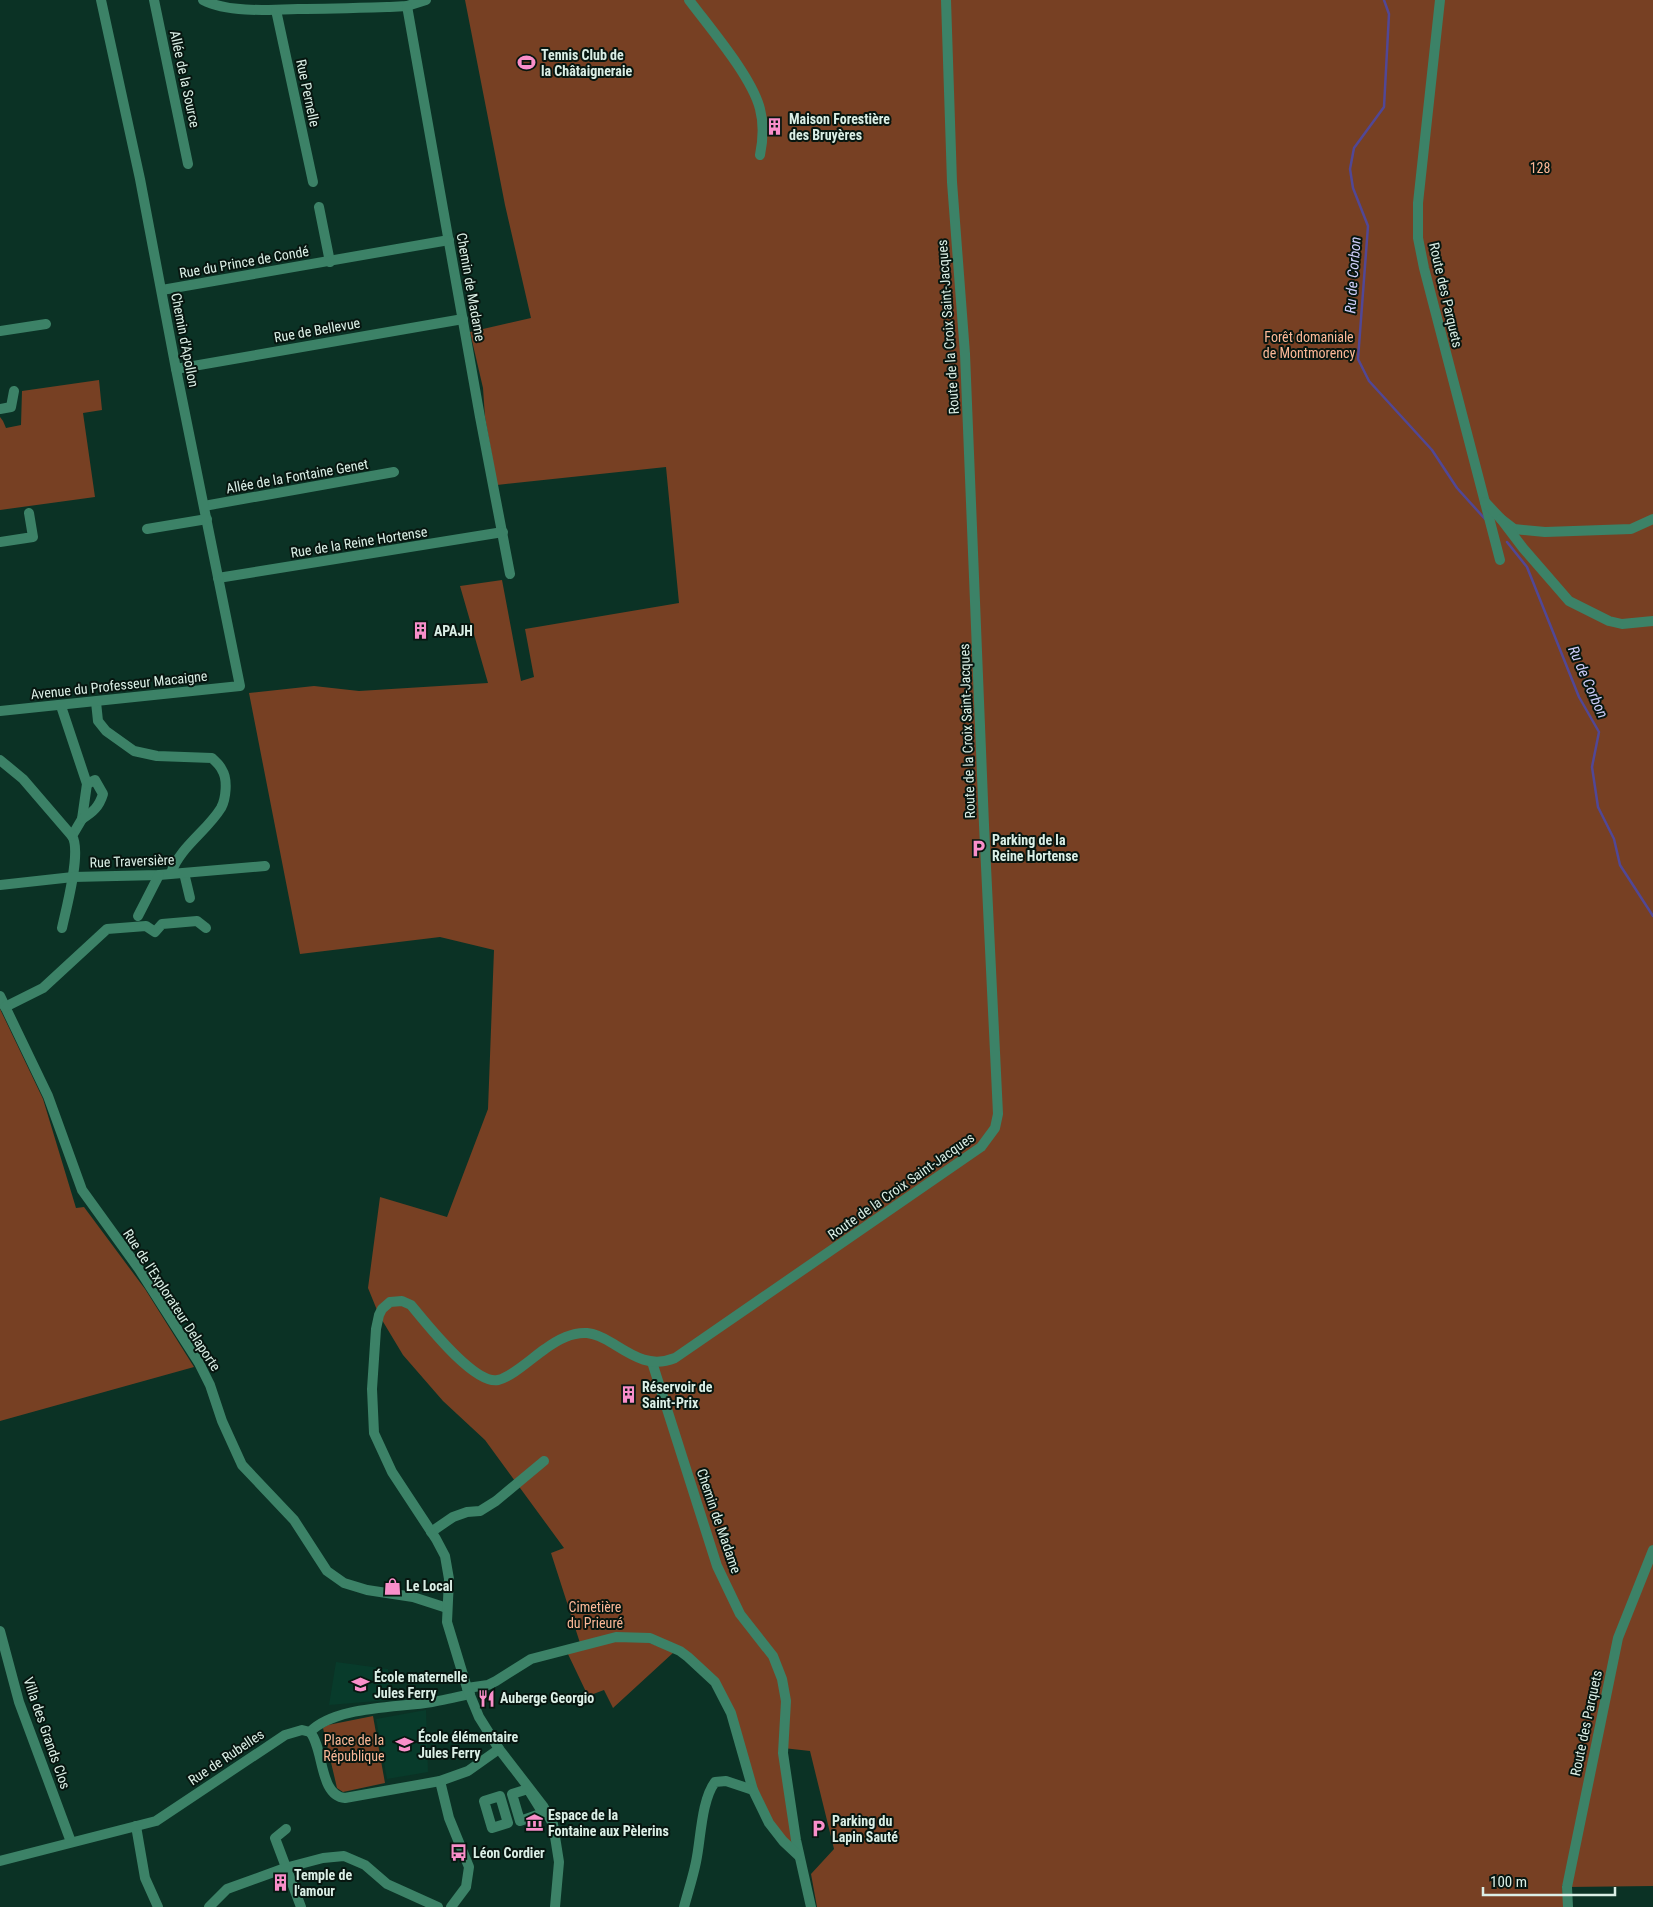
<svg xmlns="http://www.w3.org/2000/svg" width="1653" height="1907" font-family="'Roboto Condensed',sans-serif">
<rect width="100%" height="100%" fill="#0b3225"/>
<g fill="#083b2b">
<path d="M336,1662L388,1669L389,1700L329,1705Z"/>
<path d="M426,1710L428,1772L387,1779L376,1719Z"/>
</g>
<g fill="#774023">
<path d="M465,0H1653V1886L1567,1887L1562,1885L1564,1907H817L811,1874L834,1849L810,1751L783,1748L799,1856L769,1823L715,1682L688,1656L645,1635L580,1643L551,1553L564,1548L485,1440L443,1401L403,1355L379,1315L368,1288L380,1197L447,1217L488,1109L494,950L440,937L300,954L249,693L314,686L359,691L488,683L460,586L502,580L521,681L534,677L525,629L679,603L666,467L497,485L485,417L483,388L470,332L531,318L505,205Z"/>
<path d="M99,380L102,410L83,413L95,497L0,510V417L3,421L6,428L21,425L22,391Z"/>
<path d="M0,1009L43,1099L76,1208L84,1207L145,1289L194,1367L0,1421Z"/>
<path d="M636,1638L674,1652L613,1708L604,1690L588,1696L567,1652L612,1640Z"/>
<path d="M373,1716L385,1783L343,1792L337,1788L323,1728L328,1725Z"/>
</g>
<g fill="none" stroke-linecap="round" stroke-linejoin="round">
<g stroke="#514795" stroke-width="2.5">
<path d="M1384,0L1389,14L1384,107L1354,148L1350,169L1353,188L1368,226L1358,359L1369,381L1432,450L1457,488L1485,519"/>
<path d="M1507,542L1527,567L1579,697L1599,732L1592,767L1598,807L1614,839L1620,865L1653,916"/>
</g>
<g stroke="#3c8267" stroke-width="10">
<path d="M154,0L188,164"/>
<path d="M203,0C228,13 271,10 298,9C329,9 359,8 390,7L407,6L426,0"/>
<path d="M689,0C710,28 752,77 760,109C764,124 763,140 760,155"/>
<path d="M1440,0L1418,203V238L1424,268L1500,560"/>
<path d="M407,6L480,417L510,574"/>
<path d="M276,10L313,182"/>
<path d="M319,207L330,262"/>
<path d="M162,290L449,240"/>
<path d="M0,331L46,324"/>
<path d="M176,369L463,319"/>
<path d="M0,409L11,407L14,391"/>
<path d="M1485,502L1501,519L1514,529L1545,532L1631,529L1653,519"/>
<path d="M204,506L394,472"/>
<path d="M1501,519L1523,548L1569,601L1609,621L1622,624L1653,621"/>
<path d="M147,529L207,519"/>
<path d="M0,542L33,537L29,513"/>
<path d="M218,578L503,532"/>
<path d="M96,702L98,721L106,731L134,751L157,756L212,758C216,762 220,765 222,770C228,779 226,799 221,808C207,831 180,847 171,873"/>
<path d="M61,706L87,784L82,819L72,836C82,851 66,909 62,928"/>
<path d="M0,711L240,686L176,369L140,179L101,0"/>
<path d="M0,760L23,779L72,836"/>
<path d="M82,819C93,812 99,807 103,794L95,780L87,784"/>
<path d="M184,873L190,898"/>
<path d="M0,885L73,877L159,875L265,866"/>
<path d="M138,916L159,875"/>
<path d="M0,996L48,1096L82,1190L139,1269L199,1363L210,1385L222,1421L242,1465L294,1520L327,1571L344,1583L367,1590L413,1597L447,1608"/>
<path d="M5,1007L43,988L107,929L146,926L155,932L162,924L197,921L206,928"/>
<path d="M652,1362L717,1566L740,1614L773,1656L782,1679L786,1701L783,1753L796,1840L811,1907"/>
<path d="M431,1532L453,1517L467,1512L480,1511L496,1501L544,1461"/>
<path d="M0,1631L19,1702L71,1842"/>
<path d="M467,1688L488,1685L496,1681L531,1659L616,1637L650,1638L680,1651L688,1657L715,1682L731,1713L753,1790L769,1823L783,1841L799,1856"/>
<path d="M310,1732C324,1748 319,1796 345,1798L440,1781L468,1771L499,1749"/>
<path d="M310,1732C335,1706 397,1708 432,1702C444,1700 457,1697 470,1694"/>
<path d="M440,1781L449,1818L469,1867L466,1887L451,1907"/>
<path d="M528,1789L543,1813L520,1821L512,1794Z"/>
<path d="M500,1796L508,1823L492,1828L484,1801Z"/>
<path d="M136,1826L145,1878L158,1907"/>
<path d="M286,1829L275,1838L301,1907"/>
<path d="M0,1861L156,1821L285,1735L302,1730L310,1732"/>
<path d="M209,1907L227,1889L285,1868L323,1858L344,1856L365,1865L387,1884L438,1907"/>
<path d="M555,1907L559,1862L553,1824L543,1806L499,1749L479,1717L467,1688L447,1622L449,1579L445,1556L436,1539L392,1472L374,1433L372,1389L376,1329L379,1315L382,1309L390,1302L402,1301L411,1305C426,1323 474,1385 498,1380C512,1377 533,1357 545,1349C557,1340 572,1332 587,1333C597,1334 604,1338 612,1343C633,1356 650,1368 675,1358L981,1147L995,1128L998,1114L984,825L965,354L952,182L946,0"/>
<path d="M684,1907C688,1892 693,1877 696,1862C701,1839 701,1801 715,1782L726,1781L753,1790"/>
<path d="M1568,1907L1567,1887L1618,1638L1653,1550"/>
</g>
</g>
<defs>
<symbol id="stadium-bare" viewBox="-9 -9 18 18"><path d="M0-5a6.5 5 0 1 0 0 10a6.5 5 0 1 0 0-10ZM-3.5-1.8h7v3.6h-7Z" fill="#f98fca" stroke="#071610" stroke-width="2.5" paint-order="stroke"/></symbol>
<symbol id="building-bare" viewBox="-9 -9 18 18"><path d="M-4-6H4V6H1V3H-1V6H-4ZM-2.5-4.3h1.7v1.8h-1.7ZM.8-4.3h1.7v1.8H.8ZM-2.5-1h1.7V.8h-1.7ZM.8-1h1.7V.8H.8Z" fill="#f98fca" stroke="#071610" stroke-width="2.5" paint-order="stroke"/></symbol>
<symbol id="parking-bare" viewBox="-9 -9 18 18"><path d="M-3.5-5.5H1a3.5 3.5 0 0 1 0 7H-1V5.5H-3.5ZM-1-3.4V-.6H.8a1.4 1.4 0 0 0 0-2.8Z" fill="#f98fca" stroke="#071610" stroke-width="2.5" paint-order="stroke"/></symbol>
<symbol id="shop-bare" viewBox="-9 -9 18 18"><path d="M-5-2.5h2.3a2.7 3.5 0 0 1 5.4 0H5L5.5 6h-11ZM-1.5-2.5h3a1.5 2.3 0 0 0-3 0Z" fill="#f98fca" stroke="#071610" stroke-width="2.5" paint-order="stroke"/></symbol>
<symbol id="school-bare" viewBox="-9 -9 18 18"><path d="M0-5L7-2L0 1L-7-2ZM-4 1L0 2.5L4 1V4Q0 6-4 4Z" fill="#f98fca" stroke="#071610" stroke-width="2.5" paint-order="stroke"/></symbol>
<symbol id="restaurant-bare" viewBox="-9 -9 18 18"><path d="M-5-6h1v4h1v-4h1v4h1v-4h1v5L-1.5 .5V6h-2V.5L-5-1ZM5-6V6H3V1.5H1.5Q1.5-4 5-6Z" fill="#f98fca" stroke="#071610" stroke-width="2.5" paint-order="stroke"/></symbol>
<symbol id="museum-bare" viewBox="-9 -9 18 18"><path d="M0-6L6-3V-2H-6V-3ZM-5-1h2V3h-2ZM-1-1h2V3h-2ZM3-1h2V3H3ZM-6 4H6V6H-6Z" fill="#f98fca" stroke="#071610" stroke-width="2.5" paint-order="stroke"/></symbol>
<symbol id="bus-bare" viewBox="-9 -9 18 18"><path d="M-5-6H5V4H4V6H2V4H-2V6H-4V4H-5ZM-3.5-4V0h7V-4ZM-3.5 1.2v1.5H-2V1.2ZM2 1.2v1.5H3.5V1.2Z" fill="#f98fca" stroke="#071610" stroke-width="2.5" paint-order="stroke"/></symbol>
</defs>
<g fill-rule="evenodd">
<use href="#stadium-bare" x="514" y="50" width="25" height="25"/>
<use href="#building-bare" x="762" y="114" width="25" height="25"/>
<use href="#building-bare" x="408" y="618" width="25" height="25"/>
<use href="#parking-bare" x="966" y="836" width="25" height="25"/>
<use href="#building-bare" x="616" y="1382" width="25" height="25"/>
<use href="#shop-bare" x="380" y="1574" width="25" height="25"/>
<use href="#school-bare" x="348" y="1672" width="25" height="25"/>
<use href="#restaurant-bare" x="474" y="1686" width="25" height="25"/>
<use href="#school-bare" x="392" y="1732" width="25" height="25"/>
<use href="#museum-bare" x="522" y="1810" width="25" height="25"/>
<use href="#parking-bare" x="806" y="1816" width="25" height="25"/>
<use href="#bus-bare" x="446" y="1840" width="25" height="25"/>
<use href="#building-bare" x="268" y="1870" width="25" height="25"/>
</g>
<g text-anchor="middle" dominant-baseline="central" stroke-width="4" stroke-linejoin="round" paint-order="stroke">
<g font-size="14" font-weight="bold" fill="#dbefe6" stroke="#071610" text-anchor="start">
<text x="541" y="55">Tennis Club de<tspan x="541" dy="16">la Châtaigneraie</tspan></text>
<text x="789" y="119">Maison Forestière<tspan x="789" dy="16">des Bruyères</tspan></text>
<text x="434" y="631">APAJH</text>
<text x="992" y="840">Parking de la<tspan x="992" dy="16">Reine Hortense</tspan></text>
<text x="642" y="1387">Réservoir de<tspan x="642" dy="16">Saint-Prix</tspan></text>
<text x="406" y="1586">Le Local</text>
<text x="374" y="1677">École maternelle<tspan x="374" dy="16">Jules Ferry</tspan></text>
<text x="500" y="1698">Auberge Georgio</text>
<text x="418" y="1737">École élémentaire<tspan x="418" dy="16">Jules Ferry</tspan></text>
<text x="548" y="1815">Espace de la<tspan x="548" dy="16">Fontaine aux Pèlerins</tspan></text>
<text x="832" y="1821">Parking du<tspan x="832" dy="16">Lapin Sauté</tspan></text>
<text x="473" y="1853">Léon Cordier</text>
<text x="294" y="1875">Temple de<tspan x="294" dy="16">l'amour</tspan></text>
</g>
<g font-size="14" fill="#dbefe6" stroke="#071610">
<text transform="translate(185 79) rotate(78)">Allée de la Source</text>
<text transform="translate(308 93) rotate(78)">Rue Pernelle</text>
<text transform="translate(244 262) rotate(-10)">Rue du Prince de Condé</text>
<text transform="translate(471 287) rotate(80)">Chemin de Madame</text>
<text transform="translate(1446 295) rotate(77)">Route des Parquets</text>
<text transform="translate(948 327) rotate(-94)">Route de la Croix Saint-Jacques</text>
<text transform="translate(317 330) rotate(-10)">Rue de Bellevue</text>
<text transform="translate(185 340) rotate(79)">Chemin d'Apollon</text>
<text transform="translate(297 476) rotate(-10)">Allée de la Fontaine Genet</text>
<text transform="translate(359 542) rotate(-9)">Rue de la Reine Hortense</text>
<text transform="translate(119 685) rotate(-6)">Avenue du Professeur Macaigne</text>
<text transform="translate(967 731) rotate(-92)">Route de la Croix Saint-Jacques</text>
<text transform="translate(132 861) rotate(-2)">Rue Traversière</text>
<text transform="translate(901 1186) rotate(-35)">Route de la Croix Saint-Jacques</text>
<text transform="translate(172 1300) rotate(57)">Rue de l'Explorateur Delaporte</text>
<text transform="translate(719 1521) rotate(71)">Chemin de Madame</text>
<text transform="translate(1586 1723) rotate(-78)">Route des Parquets</text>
<text transform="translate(47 1733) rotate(71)">Villa des Grands Clos</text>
<text transform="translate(226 1757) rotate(-34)">Rue de Rubelles</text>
</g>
<g font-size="14" fill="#fcb897" stroke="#071610">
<text x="1540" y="168">128</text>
<text x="1309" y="337">Forêt domaniale<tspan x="1309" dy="16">de Montmorency</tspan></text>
<text x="595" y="1607">Cimetière<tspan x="595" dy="16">du Prieuré</tspan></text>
<text x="354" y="1740">Place de la<tspan x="354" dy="16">République</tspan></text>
</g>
<g font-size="15" font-style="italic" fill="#cecdf9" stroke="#071610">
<text transform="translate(1353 275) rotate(-86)">Ru de Corbon</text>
<text transform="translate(1588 682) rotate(66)">Ru de Corbon</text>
</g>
</g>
<path d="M1483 1887v8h132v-8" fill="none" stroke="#dbefe6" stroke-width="2.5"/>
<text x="1490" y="1887" font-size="15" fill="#dbefe6" stroke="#071610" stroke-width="4" paint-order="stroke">100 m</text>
</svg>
